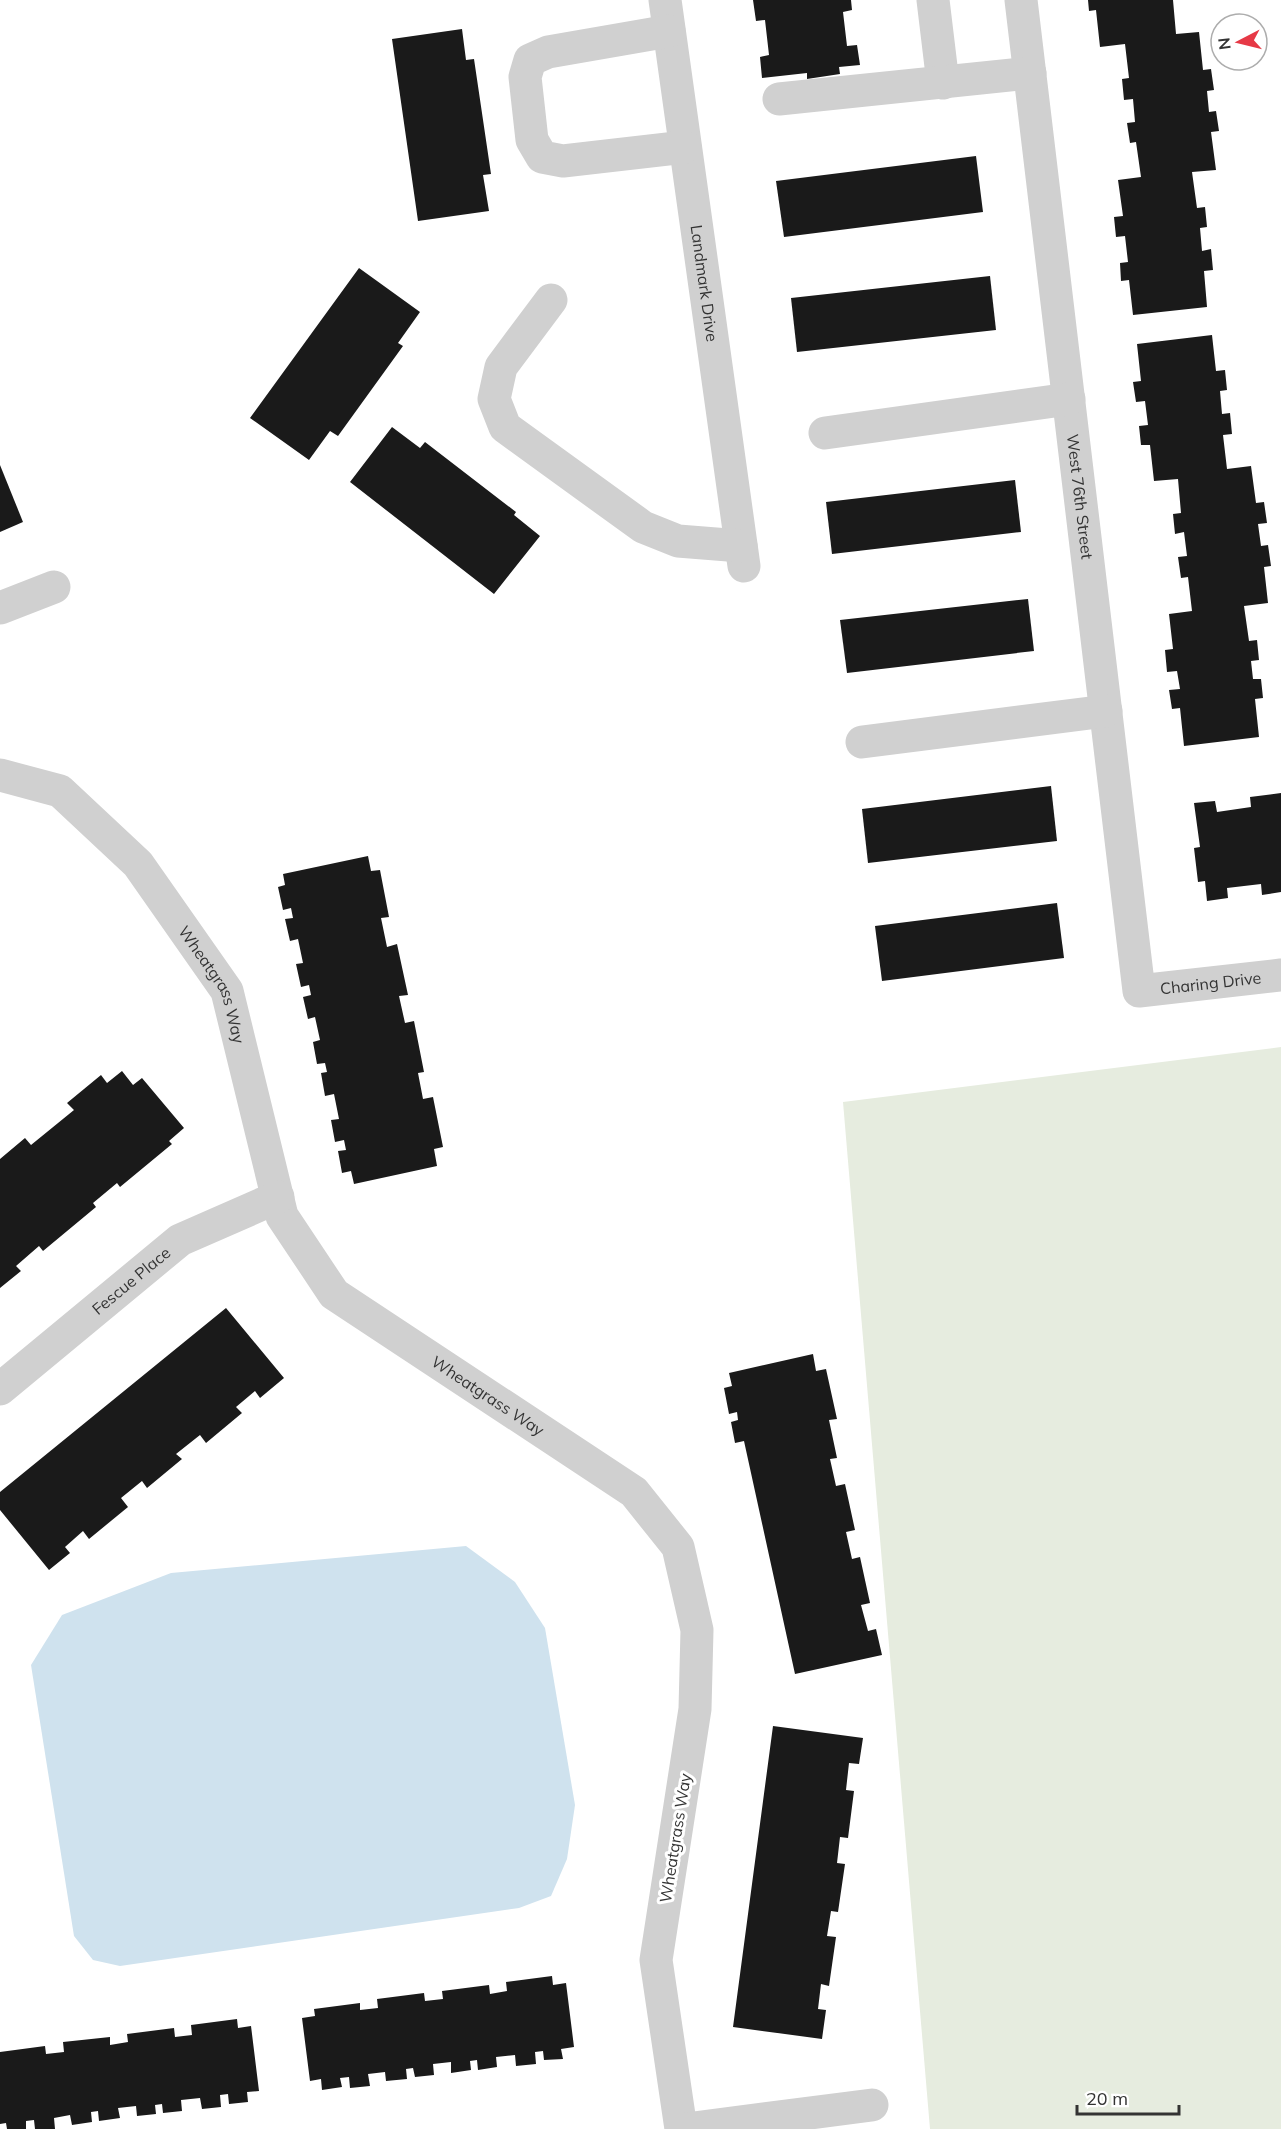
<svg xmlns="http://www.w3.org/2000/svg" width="1281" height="2129" font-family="Mulish,sans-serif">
<rect width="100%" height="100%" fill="#fff"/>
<path fill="#e6ecdf" d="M1281,1047V2129H930L843,1102Z"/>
<path fill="#cfe2ee" d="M466,1546L515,1582L545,1628L575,1805L567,1859L551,1896L519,1908L120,1966L93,1960L74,1936L31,1665L62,1615L171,1573Z"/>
<g fill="#1a1a1a">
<path d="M753,0H851L852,10L843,12L847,46L857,45L860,65L839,67L840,74L807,79V73L762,78L760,57L769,55L765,20L756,21Z"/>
<path d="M1088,0H1173L1176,34L1199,32L1203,70L1211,69L1214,90L1207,91L1209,112L1216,111L1219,131L1211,132L1216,170L1192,172L1197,208L1205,207L1207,227L1200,228L1202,251L1211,249L1213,270L1204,271L1207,307L1133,315L1129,280L1121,281L1120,263L1128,262L1125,236L1116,237L1114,217L1123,216L1118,180L1141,177L1136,142L1130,143L1127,123L1135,122L1133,99L1124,100L1122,79L1129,78L1125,44L1100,47L1096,10L1089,11Z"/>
<path d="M462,29L466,60L474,59L491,174L483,175L489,211L418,221L392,39Z"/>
<path d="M976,156L983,212L784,237L776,181Z"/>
<path d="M359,268L420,312L398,343L403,346L338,436L330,431L309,460L250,418Z"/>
<path d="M990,276L996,330L797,352L791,298Z"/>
<path d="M1212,335L1216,371L1225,370L1227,390L1220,391L1222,414L1230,413L1232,434L1223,435L1227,469L1251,466L1256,503L1264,502L1267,523L1258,524L1261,546L1268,545L1271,566L1264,567L1268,603L1244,606L1249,641L1257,640L1259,660L1251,661L1253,679H1261L1263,698L1255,699L1259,737L1184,746L1180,708L1172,709L1169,690L1180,689L1177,671L1167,672L1165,650L1173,649L1169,614L1192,611L1188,577L1181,578L1178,557L1187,556L1184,532L1175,534L1173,514L1181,513L1178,479L1154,481L1150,445H1141L1139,426L1148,425L1145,401L1136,402L1133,382L1141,381L1137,344Z"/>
<path d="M392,427L420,448L425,442L516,512L514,515L540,536L494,594L350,482Z"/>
<path d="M0,465L23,522L0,532Z"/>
<path d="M1015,480L1021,532L832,554L826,502Z"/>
<path d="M1028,599L1034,651L847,673L840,620Z"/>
<path d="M1051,786L1057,841L868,863L862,809Z"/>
<path d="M1281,793V892L1262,895L1261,884L1227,888L1228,898L1207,901L1205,881L1198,882L1194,848L1200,847L1194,803L1215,801L1217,812L1251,807L1250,797Z"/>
<path d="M368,856L371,871L380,870L389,917L381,918L387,947L397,944L408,995L399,996L405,1023L414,1021L424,1072L418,1073L423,1099L433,1097L443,1147L434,1149L437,1166L354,1184L351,1171L342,1173L338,1151L346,1150L344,1140L335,1142L331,1120L339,1119L334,1094L325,1096L321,1073L327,1072L325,1063L317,1064L313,1042L320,1040L315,1017L308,1019L303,997L311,995L309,985L301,987L296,964L303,963L298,939L290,941L285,919L293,918L291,908L283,910L278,887L285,885L283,874Z"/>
<path d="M1057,903L1064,958L882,981L875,926Z"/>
<path d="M122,1071L133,1085L142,1078L184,1128L169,1141L172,1144L120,1187L117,1183L93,1203L96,1207L43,1251L39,1246L16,1266L21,1271L0,1288V1159L25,1138L31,1145L74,1110L67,1103L101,1075L107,1083Z"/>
<path d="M226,1308L284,1378L260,1398L255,1391L236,1407L242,1413L206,1443L200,1435L176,1454L182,1459L147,1488L142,1481L121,1498L128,1507L89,1539L83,1531L65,1547L70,1553L49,1570L0,1510V1492Z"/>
<path d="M813,1354L816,1371L826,1369L837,1419L829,1420L837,1458L830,1459L836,1486L845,1484L855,1530L846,1532L852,1559L860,1557L870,1603L861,1605L868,1631L876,1629L882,1655L795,1674L744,1441L735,1443L731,1422L738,1420L737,1412L729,1414L724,1388L732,1386L729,1373Z"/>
<path d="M773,1726L863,1738L859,1764L849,1763L846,1790L854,1791L848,1838L840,1837L837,1863L845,1864L838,1912L831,1911L827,1936L836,1937L829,1986L821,1984L818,2009L826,2010L822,2039L733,2027Z"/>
<path d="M552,1976L553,1985L566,1983L574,2047L561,2049L563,2059L544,2060L543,2051L535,2052L536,2064L516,2066L515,2055L496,2057L497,2067L478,2070L477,2060L470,2061L471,2070L451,2073V2062L433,2064L434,2075L415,2077L413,2068L406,2069L407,2079L386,2081L385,2072L368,2074L370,2086L350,2088L349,2077L340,2078L342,2087L322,2090L321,2079L310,2081L302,2018L315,2016L314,2009L360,2003V2010L378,2008L377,1999L424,1993L425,2001L443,1999L442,1991L489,1985L490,1994L507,1991L506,1982Z"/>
<path d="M237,2019L238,2028L251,2026L259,2091L247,2092L248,2102L229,2104L228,2094L220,2095L221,2107L202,2109L200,2098L181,2100L182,2111L163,2113L162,2104L155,2105L156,2114L137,2116L136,2106L118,2108L120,2118L99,2121L98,2111L91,2112L92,2122L72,2125L70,2115L54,2118L55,2129H35L34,2120L26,2121V2129H7L6,2123L0,2124V2052L45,2046L46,2054L64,2052L63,2042L110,2037V2045L128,2042L127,2034L174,2028L175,2037L192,2035L191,2025Z"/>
</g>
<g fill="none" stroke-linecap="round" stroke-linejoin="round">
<g stroke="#d0d0d0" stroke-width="33">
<path id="s1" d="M665,0L744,566"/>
<path d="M933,0L943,83"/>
<path id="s2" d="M1021,0L1139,991L1281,975"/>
<path d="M669,31L548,52L530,60L525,77L532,140L542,157L563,161L685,147"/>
<path d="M779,99L1030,73"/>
<path d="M551,300L501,367L494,399L505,427L643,527L678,541L741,546"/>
<path d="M825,433L1069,399"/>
<path d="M0,608L54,587"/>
<path d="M862,742L1106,711"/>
<path id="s3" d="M0,775L60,791L138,864L227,991L282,1216L334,1294L634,1492L678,1547L697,1630L695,1709L656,1960L681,2129"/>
<path id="s4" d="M0,1389L180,1240L278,1197"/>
<path d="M686,2129L872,2105"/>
</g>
</g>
<g text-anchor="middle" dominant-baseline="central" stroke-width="6" stroke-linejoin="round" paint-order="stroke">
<g font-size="16" fill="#333" stroke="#fff">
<text stroke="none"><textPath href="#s1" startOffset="286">Landmark Drive</textPath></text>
<text stroke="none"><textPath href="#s2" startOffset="500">West 76th Street</textPath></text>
<text stroke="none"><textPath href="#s2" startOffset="1070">Charing Drive</textPath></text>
<text stroke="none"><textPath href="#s3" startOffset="312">Wheatgrass Way</textPath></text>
<text stroke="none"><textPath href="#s4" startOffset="170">Fescue Place</textPath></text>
<text stroke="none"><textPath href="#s3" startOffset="834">Wheatgrass Way</textPath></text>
<text transform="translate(675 1838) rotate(-81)">Wheatgrass Way</text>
</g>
</g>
<g transform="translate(1239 42) rotate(263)"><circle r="28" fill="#ffffff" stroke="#adadad" stroke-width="1.5"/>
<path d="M0-4.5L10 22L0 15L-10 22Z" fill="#e63946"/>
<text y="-9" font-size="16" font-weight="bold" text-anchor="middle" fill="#333333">N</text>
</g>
<path d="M1077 2105v9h102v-9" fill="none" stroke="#333333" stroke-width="3"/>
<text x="1086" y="2105" font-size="18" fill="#333333" stroke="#ffffff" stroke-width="4.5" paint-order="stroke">20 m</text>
</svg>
